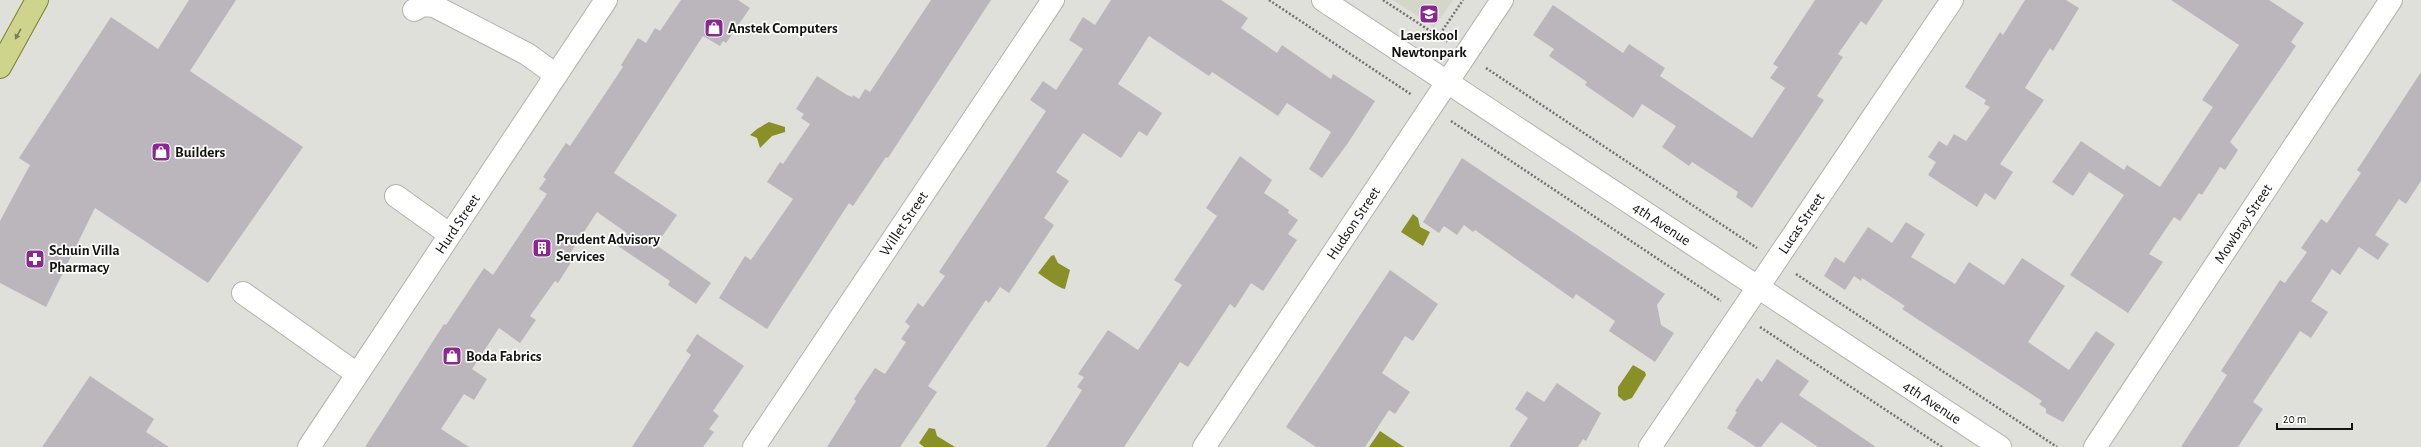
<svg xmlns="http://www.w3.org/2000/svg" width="2421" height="447" font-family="'Alegreya Sans',sans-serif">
<rect width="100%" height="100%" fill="#dfe0da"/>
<path fill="#d4d6c8" d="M1393,0H1453L1434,27Z"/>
<g fill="#899028">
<path d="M769,122L785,127V132L772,136L760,148L757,138L750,135L757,129Z"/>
<path d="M1413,214L1418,218L1420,227L1430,232L1423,246L1401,232Z"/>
<path d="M1054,255L1058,263L1070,270L1065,289C1060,289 1044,277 1038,273L1051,256Z"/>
<path d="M1633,365L1645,372L1646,375L1632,398L1624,401L1618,396V387Z"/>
<path d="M929,428L935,429L937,436L955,447H924L919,443Z"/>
<path d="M1380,431L1404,447H1369Z"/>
</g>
<g fill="#bbb6bb">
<path d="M189,0H236L190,71L303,147L208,283L95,208L46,307L0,283V221L30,165L19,158L111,17L158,49Z"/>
<path d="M681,0H738L750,8L726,43L723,41L720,46L703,36L614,173L677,215L656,245L711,283L696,304L668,285L670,281L618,246L627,233L597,212L567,258L572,261L558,283L555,281L530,316L536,320L520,343L499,328L472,369L487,379L474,400L464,394L441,429L469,447H365L444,324L446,325L484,268L493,275L547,194L539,189L546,179L543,177L566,143L570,146L623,67L621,65L638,38L646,43L655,28L660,31Z"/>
<path d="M931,0H991L888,158L886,157L853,206L849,203L767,329L719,298L745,256L751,260L793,199L767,182L780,162L783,164L810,124L801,118L804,114L796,109L817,76L847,95L852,97L853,95L859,99L865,89L870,92Z"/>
<path d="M1111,0H1221L1248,18L1241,28L1277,53L1282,45L1331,79L1333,74L1375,101L1348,143L1322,178L1309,169L1331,132L1287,103L1278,116L1212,72L1209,76L1149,36L1118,84L1162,113L1147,136L1139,131L1121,158L1083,133L1056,172L1069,181L1044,218L1054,225L1009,293L1000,287L989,303L986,300L928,386L937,392L900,447H827L856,401L854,399L875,368L885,374L906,342L901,339L910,326L905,322L918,303L923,307L945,276L939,272L1046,111L1030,100L1043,81L1056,90L1083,49L1069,40L1083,17L1095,25Z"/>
<path d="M1815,0H1883L1866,25L1861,21L1838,54L1843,57L1817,96L1824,100L1752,208L1736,197L1738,192L1692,162L1689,166L1662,147L1676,126L1642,104L1633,118L1585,85L1587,82L1549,56L1554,49L1533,35L1553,5L1623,53L1629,44L1665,68L1660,76L1752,138L1785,88L1770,78L1778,67L1773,64Z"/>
<path d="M2025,0H2066L2079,8L2053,51L2050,48L2025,88L2044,100L2000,164L2013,172L1995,200L1985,193L1977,207L1928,175L1936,162L1928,157L1939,141L1947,146L1954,134L1966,141L1990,107L1984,104L1986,100L1965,87L2000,32L2003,35Z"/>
<path d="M2171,0H2269L2304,23L2291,42L2296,46L2230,142L2238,150L2225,170L2220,167L2202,195L2199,193L2180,221L2174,217L2149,254L2163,262L2128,313L2070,275L2124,195L2089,172L2073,196L2052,182L2081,141L2124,170L2127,165L2160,187L2213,107L2202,100L2239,45Z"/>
<path d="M2421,72V181L2406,204L2399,199L2375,235L2389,244L2378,260L2359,247L2340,275L2332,269L2311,301L2328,312L2311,338L2300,331L2253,402L2263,409L2238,447H2181L2227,375L2221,371L2280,280L2285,283L2307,252L2301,248L2321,219L2327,223L2361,173L2357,170Z"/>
<path d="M1240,156L1272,180L1264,193L1289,210L1288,213L1298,220L1288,234L1297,240L1263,291L1251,283L1235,308L1230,304L1188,367L1180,362L1124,447H1046L1082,390L1077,387L1084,377L1078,374L1108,330L1138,350L1182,285L1174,280L1217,216L1206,208Z"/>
<path d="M1462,158L1665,294L1657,305L1661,325L1674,333L1655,362L1609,331L1615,321L1576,294L1573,299L1475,230L1473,232L1464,225L1457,235L1444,226L1439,233L1423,222Z"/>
<path d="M1906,222L1925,234L1911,257L1955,284L1969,262L2004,285L2022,258L2065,286L2028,342L2069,370L2096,331L2115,344L2063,422L2046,413V409L2039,404L2042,401L1902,309L1905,306L1862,278L1861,281L1854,276L1845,290L1824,276L1835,257L1844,263L1868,227L1892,243Z"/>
<path d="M1390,270L1438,304L1413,341L1405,336L1382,373L1410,392L1395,414L1389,410L1365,447H1316L1286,427Z"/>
<path d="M697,334L744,366L713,411L719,416L709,429L714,432L703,447H632L691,355L686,351Z"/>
<path d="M1777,359L1809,381L1799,395L1876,447H1818L1781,422L1761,447H1756L1727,428L1737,412L1735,411L1757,378L1762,382Z"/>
<path d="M90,376L154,419L146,432L169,447H42Z"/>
<path d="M1557,383L1601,413L1586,441L1583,439L1578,447H1509L1528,418L1515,409L1527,391L1544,402Z"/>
</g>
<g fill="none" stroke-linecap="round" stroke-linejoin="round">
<defs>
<g id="minor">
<path id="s1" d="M1323,0L2000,447"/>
<path d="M414,10L423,5L434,6L527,54L556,75"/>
<path d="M396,196L449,234"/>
<path d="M243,293L357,374"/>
<path id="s2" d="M309,447L606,0"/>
<path id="s3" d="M754,447L1053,0"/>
<path id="s4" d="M1204,447L1502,0"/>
<path id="s5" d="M1650,447L1952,0"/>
<path id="s6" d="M2095,447L2391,0"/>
</g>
<path id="major" d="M0,67L37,0"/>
</defs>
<use href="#minor" stroke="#b2b3ad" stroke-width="24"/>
<use href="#major" stroke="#797e30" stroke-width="24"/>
<g stroke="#72736f" stroke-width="2.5" stroke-dasharray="2 2" stroke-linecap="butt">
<path d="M1269,0L1412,95"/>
<path d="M1383,0L1447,42"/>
<path d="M1438,37L1463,0"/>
<path d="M1486,68L1757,248"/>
<path d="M1451,121L1721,301"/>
<path d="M1796,274L2057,447"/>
<path d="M1760,327L1942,447"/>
</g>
<use href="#minor" stroke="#fff" stroke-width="22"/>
<use href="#major" stroke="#cfd48c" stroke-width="22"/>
</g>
<defs><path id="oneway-solid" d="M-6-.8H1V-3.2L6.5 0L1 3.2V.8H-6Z"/></defs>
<use fill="#7b7e55" href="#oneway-solid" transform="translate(18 34) rotate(119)"/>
<defs>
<symbol id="school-square" viewBox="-11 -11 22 22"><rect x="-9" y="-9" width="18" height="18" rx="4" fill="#8a2790" stroke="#fffffe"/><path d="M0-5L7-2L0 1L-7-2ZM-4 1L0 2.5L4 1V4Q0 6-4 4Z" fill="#fff"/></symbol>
<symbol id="shop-square" viewBox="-11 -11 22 22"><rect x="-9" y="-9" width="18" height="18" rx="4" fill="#8a2790" stroke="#fffffe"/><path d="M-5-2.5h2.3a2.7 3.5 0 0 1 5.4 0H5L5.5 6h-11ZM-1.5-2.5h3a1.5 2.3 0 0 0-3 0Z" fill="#fff"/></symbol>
<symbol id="building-square" viewBox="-11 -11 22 22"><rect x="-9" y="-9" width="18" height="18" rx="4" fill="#8a2790" stroke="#fffffe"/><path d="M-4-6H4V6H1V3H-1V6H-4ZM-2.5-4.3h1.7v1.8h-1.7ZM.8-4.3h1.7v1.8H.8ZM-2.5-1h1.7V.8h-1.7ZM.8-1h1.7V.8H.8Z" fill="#fff"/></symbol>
<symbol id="pharmacy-square" viewBox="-11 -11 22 22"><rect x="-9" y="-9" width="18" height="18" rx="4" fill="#8a2790" stroke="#fffffe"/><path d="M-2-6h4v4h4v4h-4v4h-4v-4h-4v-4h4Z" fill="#fff"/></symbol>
</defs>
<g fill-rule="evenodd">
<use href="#school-square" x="1418" y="3" width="22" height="22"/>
<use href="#shop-square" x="703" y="17" width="22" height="22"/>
<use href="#shop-square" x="150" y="141" width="22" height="22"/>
<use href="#building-square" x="531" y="237" width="22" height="22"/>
<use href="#pharmacy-square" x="24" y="248" width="22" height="22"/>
<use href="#shop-square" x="441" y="345" width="22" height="22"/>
</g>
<g text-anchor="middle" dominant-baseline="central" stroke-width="3.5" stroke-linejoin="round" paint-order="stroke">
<g font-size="15" font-weight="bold" fill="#141412" stroke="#fffffe" text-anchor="start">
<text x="728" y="28">Anstek Computers</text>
<text x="1429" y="35" text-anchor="middle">Laerskool<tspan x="1429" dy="17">Newtonpark</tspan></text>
<text x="175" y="152">Builders</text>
<text x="556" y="239">Prudent Advisory<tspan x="556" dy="17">Services</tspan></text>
<text x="49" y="250">Schuin Villa<tspan x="49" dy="17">Pharmacy</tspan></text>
<text x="466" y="356">Boda Fabrics</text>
</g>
<g font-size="15" fill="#141412" stroke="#fffffe">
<text stroke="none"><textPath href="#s2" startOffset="268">Hurd Street</textPath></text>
<text stroke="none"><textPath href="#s3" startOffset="269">Willet Street</textPath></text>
<text stroke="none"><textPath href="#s4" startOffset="269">Hudson Street</textPath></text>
<text stroke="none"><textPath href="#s1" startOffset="406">4th Avenue</textPath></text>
<text stroke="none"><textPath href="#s5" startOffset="270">Lucas Street</textPath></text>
<text stroke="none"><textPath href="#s6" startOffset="268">Mowbray Street</textPath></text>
<text stroke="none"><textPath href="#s1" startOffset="730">4th Avenue</textPath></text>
</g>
</g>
<path d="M2277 423v6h75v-6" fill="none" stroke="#141412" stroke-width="2"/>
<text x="2283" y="423" font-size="12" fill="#141412" stroke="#fffffe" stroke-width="3" paint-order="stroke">20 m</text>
</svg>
